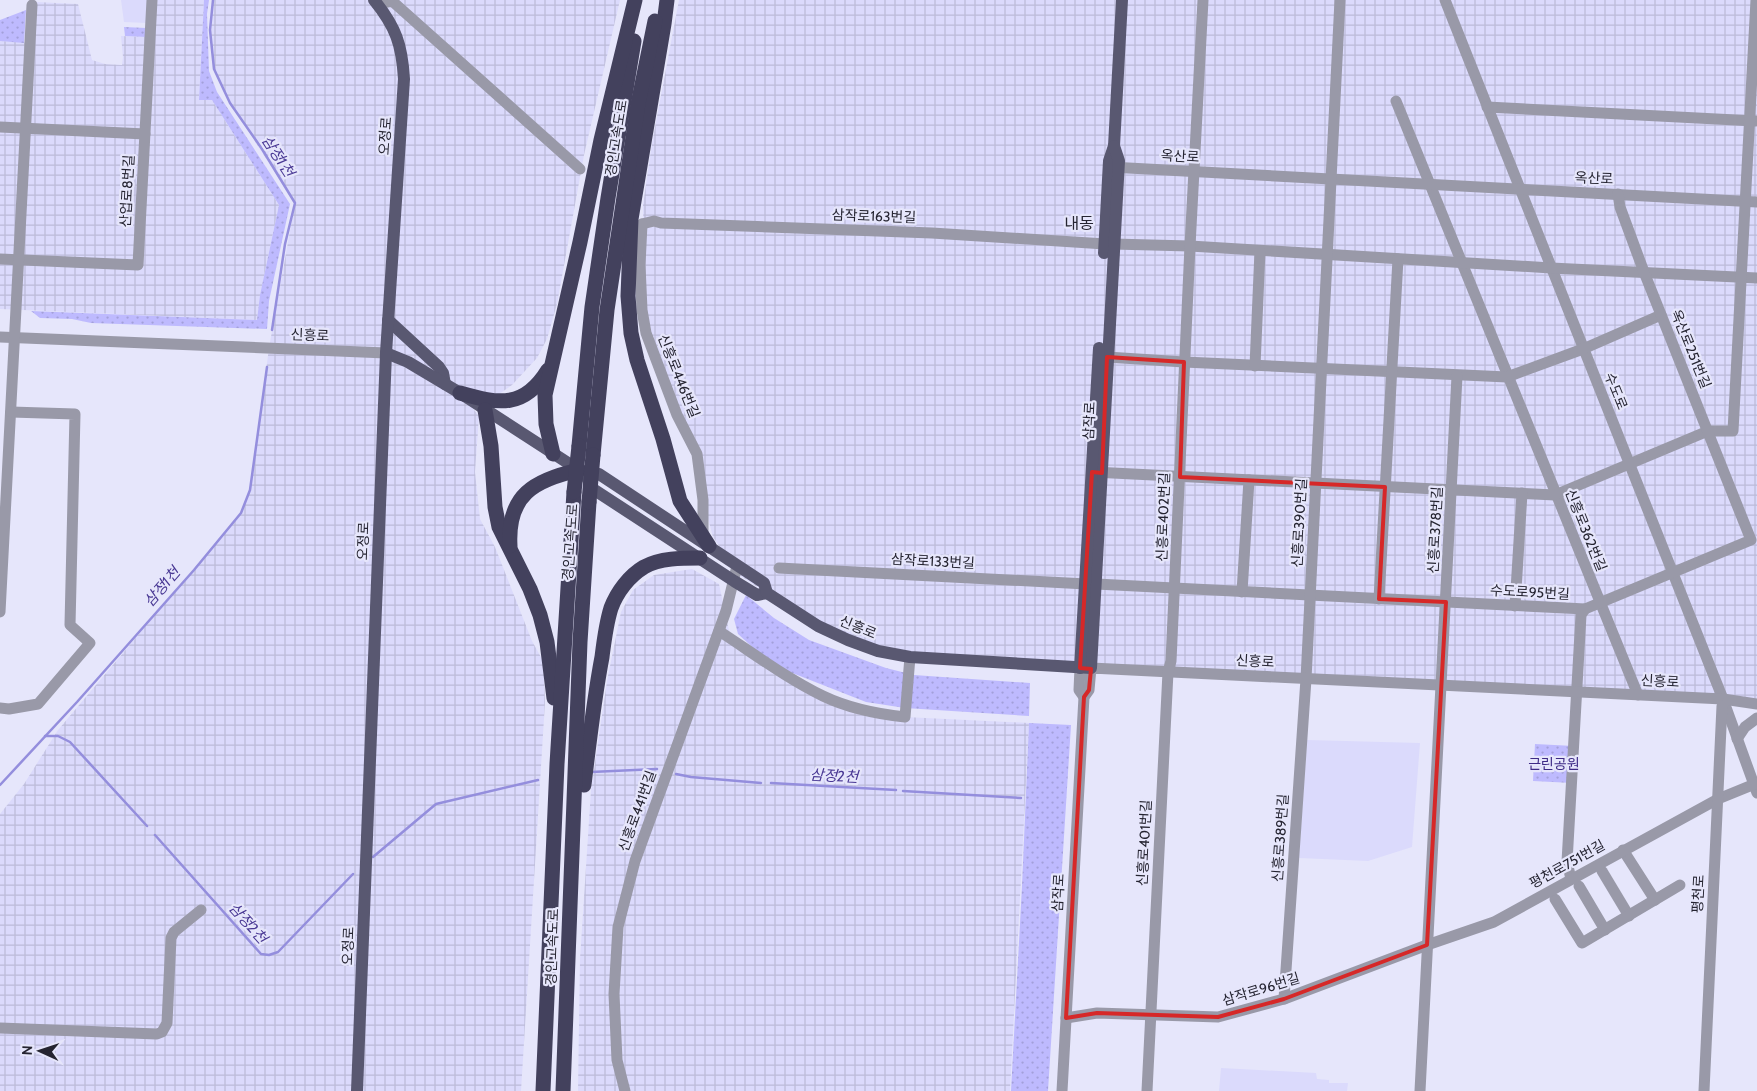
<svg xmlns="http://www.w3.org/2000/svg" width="1757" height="1091" font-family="Cabin,'Noto Sans KR',sans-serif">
<defs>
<pattern id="industrial-grid" width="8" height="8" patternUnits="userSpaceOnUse" patternTransform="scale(1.25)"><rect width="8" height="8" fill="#dbdafc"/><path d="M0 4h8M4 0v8" fill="none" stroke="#bcbbd8"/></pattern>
<pattern id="grass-dots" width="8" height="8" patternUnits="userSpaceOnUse" patternTransform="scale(1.25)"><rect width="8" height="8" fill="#bebafe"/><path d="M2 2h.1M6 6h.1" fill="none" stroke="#a3a0da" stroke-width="1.8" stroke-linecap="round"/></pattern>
</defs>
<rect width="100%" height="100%" fill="#e6e6fb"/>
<g fill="#dbdafc">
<path d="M121,0H148L147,23L124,22Z"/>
<path d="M1307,740L1420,743L1412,847L1368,861L1299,858Z"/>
<path d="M1221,1068L1316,1073L1317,1079L1329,1080V1083H1348L1347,1091H1219Z"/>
</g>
<g fill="url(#industrial-grid)">
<path d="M148,0H204L199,99L212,100L279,205L260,295L257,320L0,309V41L34,43L36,2L78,4L92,60L105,64L122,65L123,57L121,36L146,37Z"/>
<path d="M213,0H620L584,155L557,304L547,339L537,358L512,385L489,401L461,394L479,416L475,472L480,519L495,547L532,641L542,659L544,676L545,702L521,1091H0V814L24,784L58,730L241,513L250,490L269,348L295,203L230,103L214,69L210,30Z"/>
<path d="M679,0H1757V704L910,657L818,626L739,575L713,537L703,500L697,454L646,333L643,205L652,143Z"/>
<path d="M692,569L719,584L730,635L758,657L850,707L905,717L1029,723L1010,1091H578L580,959L591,790L607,681L621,612L633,590L654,575Z"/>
</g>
<g fill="url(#grass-dots)">
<path d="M204,0H209L207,14L209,71L217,92L290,204L269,301L267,329L91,323L72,319L40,318L31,311L257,320L260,295L279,205L212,100H199Z"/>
<path d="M26,10L24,43L0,41V20Z"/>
<path d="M124,27L146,28V37L125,36Z"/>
<path d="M746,595L774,618L809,640L886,668L914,675L1030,683L1029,716L905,708L866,702L772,665L738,634L734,619Z"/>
<path d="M1029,723L1071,725L1048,1091H1011L1022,886Z"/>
<path d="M1535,744L1574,746L1572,783L1533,781Z"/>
</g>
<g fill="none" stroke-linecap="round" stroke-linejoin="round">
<g stroke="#948edd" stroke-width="2.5">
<path d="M213,0L210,30L214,69L230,103L262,149L295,203L285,244L272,330"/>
<path d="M45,736H58L70,742L147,826"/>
<path d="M591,772L657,769"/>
<path d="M676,774L691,777L761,783"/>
<path d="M771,783L896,790"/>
<path d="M0,785L77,702L194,570L241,513L250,490L267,367"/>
<path d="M903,791L1021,798"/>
<path d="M155,835L261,954L269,955L278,952L353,874"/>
<path d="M373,857L436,804L538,780"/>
</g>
<g stroke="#9999a8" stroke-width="11">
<path d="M1445,0L1723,699L1757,793"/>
<path d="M377,4L392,1L580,169"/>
<path d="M1396,101L1638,695"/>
<path d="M1487,107L1755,121"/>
<path d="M0,127L145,134"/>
<path d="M1110,167L1757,202"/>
<path d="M642,224L654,221L661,223L932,233L1105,244"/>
<path d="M642,224L640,265L642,310L646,333L677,415L697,454L703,500V536"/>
<path d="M1113,244L1190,246L1551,268L1757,278"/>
<path d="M0,259L138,265L152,0"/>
<path d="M0,337L386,353"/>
<path d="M1107,357L1184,362L1507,377L1583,349L1661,315"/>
<path d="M1255,366L1260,251"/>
<path d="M1093,472L1555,495L1708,431H1733L1756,0"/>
<path d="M779,568L1086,584"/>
<path d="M1096,584L1585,609L1751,540L1644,272L1620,207L1618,194"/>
<path d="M1242,592L1249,480"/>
<path d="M1379,599L1398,259"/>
<path d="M1515,606L1522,493"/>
<path d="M0,612L32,5"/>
<path d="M719,631C753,653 786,678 823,696C848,708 877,714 905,717L910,657"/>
<path d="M1080,668L1079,690L1084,697"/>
<path d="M0,708L9,709L38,704L90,643L70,625L75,414L11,412"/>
<path d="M1737,739L1745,727L1757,718"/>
<path d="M1623,850L1655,900"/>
<path d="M1602,871L1629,916"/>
<path d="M1571,879L1567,862L1581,615L1585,609"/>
<path d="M1579,886L1605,930"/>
<path d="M1555,899L1582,943L1680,885"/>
<path d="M1284,999L1306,679L1340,0"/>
<path d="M1066,1018L1097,1013L1218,1017L1284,999L1427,945L1494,922L1718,799L1757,783"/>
<path d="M0,1028L157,1034L162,1032L167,1023L171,938L174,932L201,910"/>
<path d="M625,1091L617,1060L614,994L618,927L635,861L726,611L737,566"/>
<path d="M1062,1091L1084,697L1089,690L1091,668L1723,699L1757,704"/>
<path d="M1147,1091L1168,672L1171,661L1190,246L1203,0"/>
<path d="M1420,1091L1457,376"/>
<path d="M1704,1091L1722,706"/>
</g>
<g stroke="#595871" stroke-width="12">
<path d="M1104,253L1109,161L1114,146L1122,0"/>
<path d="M388,320L439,367L443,373L445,384"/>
<path d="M386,353L408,362L460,393L585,474L593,489L734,581L757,595L767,593"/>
<path d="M585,474H599L764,583L767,593L818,626L848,640L878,651L910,657L1091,668L1119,161L1114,146"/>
<path d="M1080,668L1099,348"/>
<path d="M357,1091L386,353L404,79C402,45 396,27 374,0"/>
</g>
<g stroke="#43415d" stroke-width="15">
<path d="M667,0L664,24L631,219L628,296L631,333L637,360L663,439L680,501L709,546"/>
<path d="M460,393C499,404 524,409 548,370"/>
<path d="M485,410L491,446L495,507L499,527L530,589L540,615L547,642L554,698"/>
<path d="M579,446L592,307L608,198L634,41"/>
<path d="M553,454L546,424L545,395L580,242L601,140L635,0"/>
<path d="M593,455L607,310L638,104L655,21"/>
<path d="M510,546C507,495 534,480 579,470"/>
<path d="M584,785C589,742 594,699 602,657C604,641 606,624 611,608C617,592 629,576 644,567C660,558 682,558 700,558"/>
<path d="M543,1091L557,764L574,492"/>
<path d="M563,1091L580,642L589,502"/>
</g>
<g stroke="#43415d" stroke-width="15">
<path d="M574,492L579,446"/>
<path d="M589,502L593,455"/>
</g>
</g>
<path fill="none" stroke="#d62828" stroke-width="4" stroke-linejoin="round" d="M1107,357L1184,362L1180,477L1385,487L1379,599L1446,602L1427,945L1284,999L1218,1017L1097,1013L1066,1018L1084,697L1089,690L1091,669L1080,668L1092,472L1102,473Z"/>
<g text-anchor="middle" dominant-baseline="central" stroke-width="4.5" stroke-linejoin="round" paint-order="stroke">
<g font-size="14" fill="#252431" stroke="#e6e6fb">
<text transform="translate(385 136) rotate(-86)">오정로</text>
<text transform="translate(616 138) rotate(-81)">경인고속도로</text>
<text transform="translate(1180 156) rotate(3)">옥산로</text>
<text transform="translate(1594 178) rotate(2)">옥산로</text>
<text transform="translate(127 191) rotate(-87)">산업로8번길</text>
<text transform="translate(874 216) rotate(2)">삼작로163번길</text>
<text transform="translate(310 335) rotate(2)">신흥로</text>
<text transform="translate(1691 349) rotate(68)">옥산로251번길</text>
<text transform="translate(679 376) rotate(68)">신흥로446번길</text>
<text transform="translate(1616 391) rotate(68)">수도로</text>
<text transform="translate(1089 421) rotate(-87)">삼작로</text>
<text transform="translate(1163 517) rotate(-88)">신흥로402번길</text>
<text transform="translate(1299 523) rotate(-87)">신흥로390번길</text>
<text transform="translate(1435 530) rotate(-87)">신흥로378번길</text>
<text transform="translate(1586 530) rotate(68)">신흥로362번길</text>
<text transform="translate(363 541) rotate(-88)">오정로</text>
<text transform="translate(570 542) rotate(-86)">경인고속도로</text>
<text transform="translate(933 561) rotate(3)">삼작로133번길</text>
<text transform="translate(1530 592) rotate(3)">수도로95번길</text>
<text transform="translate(858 627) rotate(22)">신흥로</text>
<text transform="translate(1255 661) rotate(3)">신흥로</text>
<text transform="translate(1660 681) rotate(3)">신흥로</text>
<text transform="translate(637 811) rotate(-70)">신흥로441번길</text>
<text transform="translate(1280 838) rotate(-86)">신흥로389번길</text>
<text transform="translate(1144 843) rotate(-87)">신흥로401번길</text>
<text transform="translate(1567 864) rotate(-29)">평천로751번길</text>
<text transform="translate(1058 893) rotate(-87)">삼작로</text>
<text transform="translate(1698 894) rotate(-87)">평천로</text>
<text transform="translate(348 946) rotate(-88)">오정로</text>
<text transform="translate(552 947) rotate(-88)">경인고속도로</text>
<text transform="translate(1261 989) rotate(-17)">삼작로96번길</text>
</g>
<g font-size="14" fill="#3e2a86" stroke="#e6e6fb">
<text x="1554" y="764">근린공원</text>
</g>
<g font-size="15" font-style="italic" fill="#493894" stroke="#e6e6fb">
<text transform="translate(278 156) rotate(57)">삼정1천</text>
<text transform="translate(162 587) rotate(-49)">삼정1천</text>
<text transform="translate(834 776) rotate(3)">삼정2천</text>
<text transform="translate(248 923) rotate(48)">삼정2천</text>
</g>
<g font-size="16" fill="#252431" stroke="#e6e6fb">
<text x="1079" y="223">내동</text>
</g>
</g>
<g transform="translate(40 1051) rotate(273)" stroke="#e6e6fb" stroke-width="4" paint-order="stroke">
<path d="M0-4L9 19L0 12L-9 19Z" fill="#252431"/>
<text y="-8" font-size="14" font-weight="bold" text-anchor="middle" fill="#252431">N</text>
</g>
</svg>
